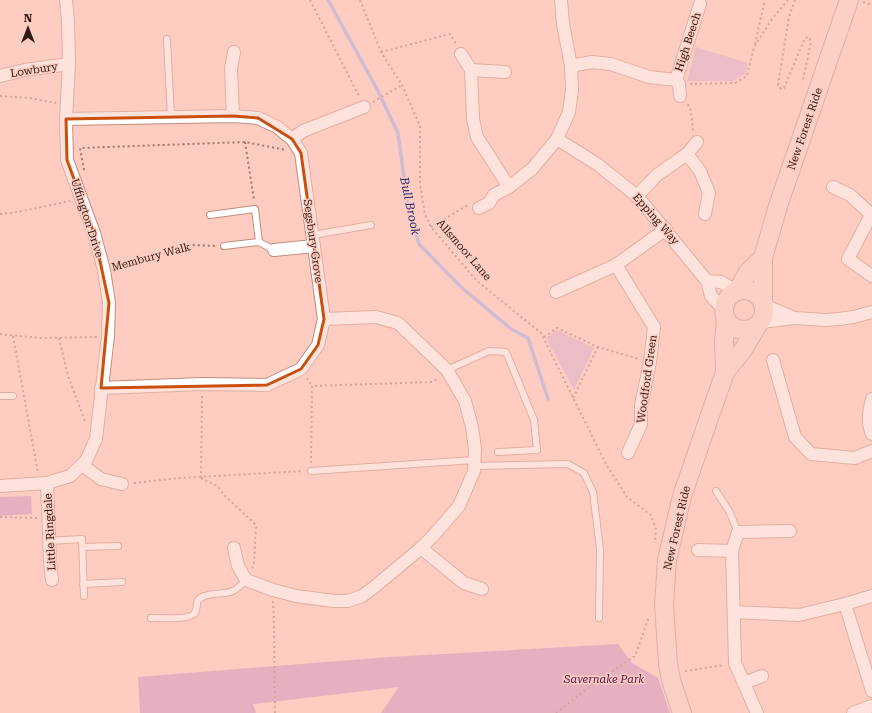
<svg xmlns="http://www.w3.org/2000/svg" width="872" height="713" font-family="'Roboto Serif',serif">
<rect width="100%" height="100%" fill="#feccc1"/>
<g fill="#d6aecf">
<path d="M696,47L748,63L746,73L733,81H687Z"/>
<path d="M557,330L594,348L574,390L546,338Z"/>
</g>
<g fill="#c790be">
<path d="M31,496L32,514L0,516V497Z"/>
<path d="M618,644L632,663L658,678L670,713H381L399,687L253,704L256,713H140L138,677L389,657Z"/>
</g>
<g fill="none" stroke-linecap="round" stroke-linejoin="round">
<path stroke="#99a9e6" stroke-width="3.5" d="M328,0L377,89L398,133L408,208L419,244L461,287L511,329L528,338L548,399"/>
<defs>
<g id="lane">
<path d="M167,39L171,117"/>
<path d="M210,215L255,209L259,242L224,246"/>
<path d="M313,235L371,225"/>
<path d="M259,242L274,250"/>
<path d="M447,370L489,351L506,352L534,420L537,450L498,452"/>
<path d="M0,396H13"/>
<path d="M474,466L568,464L584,473L593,492L600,549L599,618"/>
<path d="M311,471L474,460"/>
<path d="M716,491L729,511L738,532"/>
<path d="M49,541L82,539L84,596"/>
<path d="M82,547L118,546"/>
<path d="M83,584L122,582"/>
<path d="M151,618C160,618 188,620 194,614C200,607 192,601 204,596C225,589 228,600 246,580"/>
</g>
<g id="street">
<path d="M461,54L471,70L473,119L477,137L509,187"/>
<path d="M571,66L592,62L611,64L649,77L676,80"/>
<path d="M471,70L505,72"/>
<path d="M0,76L25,70L69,64"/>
<path d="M680,96L679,84L676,80L700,4"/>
<path d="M233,116L231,69L234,52"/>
<path d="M66,119L233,116L258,118L277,127L292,139L301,153L324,319L318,345L301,369L267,385L202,384L101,388"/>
<path d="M292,139L303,131L364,107"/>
<path d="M557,139L597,164L637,196L707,281L711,296L724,310"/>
<path d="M687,154L700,171L709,193L705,214"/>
<path d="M833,187L850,195L872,215"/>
<path d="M637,196L657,175L687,154L697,142"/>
<path d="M479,208L489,203L494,195L509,187L532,169L557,139L569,112L572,90L571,66L563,24L561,0"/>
<path d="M871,215L848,259L872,276"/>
<path d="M274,250L314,246"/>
<path d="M707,281L721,282L736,291"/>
<path d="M556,292L616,265"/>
<path d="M764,305L794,318"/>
<path d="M761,322L794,318L826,320L839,319L853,317L872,312"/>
<path d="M773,360L795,437L811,454L855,458L872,451"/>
<path d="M872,399C869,411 867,423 872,434"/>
<path d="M628,453L641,424V405L650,362L654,327L616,265L666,229"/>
<path d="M82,465L101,479L122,484"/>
<path d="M47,483L50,561L52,580"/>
<path d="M0,486L47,483L70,476L86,461L96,439L108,336L109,303L104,270L94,233L67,160L66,119L69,64L68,21L66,0"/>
<path d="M234,548L238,566L246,580L273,590L296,596L334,601H348L362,596L373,588L421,548L433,536L459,506L474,471L475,449L472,427L465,401L447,370L398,323L376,317L324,319"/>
<path d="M421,548L464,583L482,589"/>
<path d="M698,550L732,551"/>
<path d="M845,604L872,691"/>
<path d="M734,612L799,615L845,604L872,596"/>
<path d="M744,683L762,676"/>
<path d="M757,713L735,663L732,551L738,532L790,531"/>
<path d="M853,713L872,706"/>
</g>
<g id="secondary">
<circle cx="744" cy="310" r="20"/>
<path d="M738,290L748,272L763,258"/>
<path d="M763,302V258L778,206L849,0"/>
<path d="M725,372L743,350L757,326"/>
<path d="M682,713L671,680L668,664L664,605L667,560L682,496L725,372L724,342L726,319"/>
</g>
</defs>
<use href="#lane" stroke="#c58b7e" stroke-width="8"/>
<use href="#street" stroke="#c58b7e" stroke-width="14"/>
<use href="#secondary" stroke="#c58b7e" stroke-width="20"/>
<g stroke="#9d7970" stroke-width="2" stroke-dasharray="2 3" stroke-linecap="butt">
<path d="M310,0L359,96"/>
<path d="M360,0L381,52L402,85L420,126V184L425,215L431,227L477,281L541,333L606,464L627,497L651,515L656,529L655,543"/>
<path d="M795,0L789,17L778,85L781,89L784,88L805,38L809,37L811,42L803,80L805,81"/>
<path d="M863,2L872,5"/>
<path d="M755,44L765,0"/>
<path d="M381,52L450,34L456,44"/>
<path d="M690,84L735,83L747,76L754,47L772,19L788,0"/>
<path d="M0,96L30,98L56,103"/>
<path d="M373,102L402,85"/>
<path d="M688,104L691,111L693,131"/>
<path d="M245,142L254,200"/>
<path d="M84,170L80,148L245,142L286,150"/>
<path d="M0,214L18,212L70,201"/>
<path d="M431,227L468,205"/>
<path d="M116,267L191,245L216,246"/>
<path d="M0,334L41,338L97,337"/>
<path d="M13,336L38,473"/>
<path d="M544,337L557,328L598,347L639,359"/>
<path d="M59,338L68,376L85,421"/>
<path d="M307,378L312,386"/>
<path d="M573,398L598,347"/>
<path d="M311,463L312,386L433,382L438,378"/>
<path d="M201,478L217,486L224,495L256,525L254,564L252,569"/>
<path d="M201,478L202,395"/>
<path d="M134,483L180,478L303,471"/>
<path d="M0,517L38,518"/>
<path d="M273,601C275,639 274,676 275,713"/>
<path d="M685,671L724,665"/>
<path d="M556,713L589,687L635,656L649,617"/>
</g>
<use href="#lane" stroke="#fff" stroke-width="6"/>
<use href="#street" stroke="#fff" stroke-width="12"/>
<use href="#secondary" stroke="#f8d4ce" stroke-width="18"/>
</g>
<path d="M0 0H872V713H0ZM233,116L258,118L292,139L301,153L324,319L318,345L301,369L267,385L101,388L109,303L94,233L67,160L66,119Z" fill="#feccc1" fill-opacity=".55" fill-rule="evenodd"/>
<path fill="none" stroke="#cc500d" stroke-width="3" stroke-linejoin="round" d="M233,116L258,118L292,139L301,153L324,319L318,345L301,369L267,385L101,388L109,303L94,233L67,160L66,119Z"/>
<g text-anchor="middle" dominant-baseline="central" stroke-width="3" stroke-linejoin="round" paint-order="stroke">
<g font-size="11" fill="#301a15" stroke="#feccc1">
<text transform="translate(688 42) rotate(-72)">High Beech</text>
<text transform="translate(34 70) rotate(-9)">Lowbury</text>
<text transform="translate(805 129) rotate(-71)">New Forest Ride</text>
<text transform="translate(87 218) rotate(72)">Uffington Drive</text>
<text transform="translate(656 219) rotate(49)">Epping Way</text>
<text transform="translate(313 241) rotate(82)">Segsbury Grove</text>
<text transform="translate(464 250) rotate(49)">Allsmoor Lane</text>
<text transform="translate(151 257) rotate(-15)">Membury Walk</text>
<text transform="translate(647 379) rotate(-82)">Woodford Green</text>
<text transform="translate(677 528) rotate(-77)">New Forest Ride</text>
<text transform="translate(50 532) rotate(-93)">Little Ringdale</text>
</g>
<g font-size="11" font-style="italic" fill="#52104b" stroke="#feccc1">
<text x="604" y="679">Savernake Park</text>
</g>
<g font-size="12" font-style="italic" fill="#232c72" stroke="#feccc1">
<text transform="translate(410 206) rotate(78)">Bull Brook</text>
</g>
</g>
<g transform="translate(28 28)" stroke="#feccc1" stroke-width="3" paint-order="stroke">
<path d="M0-3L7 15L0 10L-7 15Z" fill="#301a15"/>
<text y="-6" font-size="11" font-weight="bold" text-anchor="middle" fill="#301a15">N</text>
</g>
</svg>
